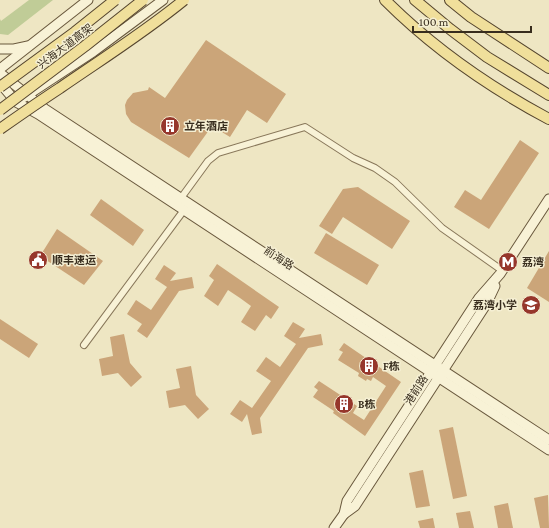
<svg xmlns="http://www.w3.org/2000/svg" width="549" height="528" font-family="'Crimson Pro','Noto Sans SC',serif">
<rect width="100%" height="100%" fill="#eee6c3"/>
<path fill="#c0cc97" d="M29,0H53L8,35L0,34V19L1,21Z"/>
<g fill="#cba579">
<path d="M206,40L286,94L267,123L247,110L230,137L212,126L189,158L131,122L126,114L125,105L127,100L133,93L148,90L149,87L165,98Z"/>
<path d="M520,140L539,153L489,229L454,207L465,190L481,200Z"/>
<path d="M358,187L410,221L392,249L343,217L332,234L319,226L343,189Z"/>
<path d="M101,199L144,230L133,246L90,215Z"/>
<path d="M57,229L103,261L84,285L40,256Z"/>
<path d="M326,233L379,265L367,285L314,253Z"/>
<path d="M549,251V302L527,288Z"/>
<path d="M217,264L279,307L271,319L266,315L255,331L241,322L251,306L240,298L228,290L218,306L204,296L214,280L209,276Z"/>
<path d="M164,265L176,273L170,281L192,277L194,288L179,291L147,338L137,331L142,324L127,314L136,300L151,310L167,287L155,279Z"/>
<path d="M0,319L38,344L29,358L0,339Z"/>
<path d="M293,322L305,329L299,338L321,334L323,345L308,348L260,418L262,433L252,435L247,414L242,422L230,414L240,400L252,408L271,381L256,371L266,357L280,367L296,344L284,336Z"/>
<path d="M124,334L130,363L142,377L131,387L118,373L102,376L99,359L113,356L110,337Z"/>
<path d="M344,343L401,382L365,436L333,413L334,411L313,397L318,390L314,387L319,381L357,406L353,413L364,420L386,386L373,377L371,381L367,379L366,381L358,376L359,373L338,360L343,352L339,350Z"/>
<path d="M191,366L196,395L209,409L198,419L185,405L169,408L166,391L180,388L176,369Z"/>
<path d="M453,427L467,496L453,499L439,430Z"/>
<path d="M423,470L430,506L416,508L409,473Z"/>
<path d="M548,495L549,528H540L534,498Z"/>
<path d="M508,503L513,528H498L494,506Z"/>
<path d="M470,511L474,528H459L456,513Z"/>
<path d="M433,518L435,528H420L418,521Z"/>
</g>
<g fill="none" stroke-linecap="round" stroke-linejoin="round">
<defs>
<g id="street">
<path d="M181,198L208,161L218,153L305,127L353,158L375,168L395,182L442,228L503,271"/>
<path d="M84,345L184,210"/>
</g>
<g id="secondary">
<path d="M0,49H14L28,46"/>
<path d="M0,69L88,0"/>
<path d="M0,73L45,109L549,440"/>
<path d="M0,83L16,102L38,114L549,450"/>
<path d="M23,98L93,52L163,0"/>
<path d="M344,514L355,506L487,303L495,286"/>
<path d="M334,528L344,514L347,501L479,298L500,274L549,199"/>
</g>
<g id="primary">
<path d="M385,0C433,48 489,87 549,119"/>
<path d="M415,0L450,29L487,57L549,95"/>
<path d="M450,0L471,17L549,68"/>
</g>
</defs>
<use href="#street" stroke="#88775a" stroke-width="8"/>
<use href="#secondary" stroke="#69583d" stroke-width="11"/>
<use href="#primary" stroke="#55452e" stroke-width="12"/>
<use href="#street" stroke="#f8f2d6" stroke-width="6"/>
<use href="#secondary" stroke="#f8f2d6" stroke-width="9"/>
<use href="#primary" stroke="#f0df9b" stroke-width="10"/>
<defs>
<g id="primary-bridge">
<path d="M0,87L75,32L115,0"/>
<path d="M0,110L85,46L143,0"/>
<path d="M0,129C20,115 40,101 60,88C102,59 145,32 184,0"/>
</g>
</defs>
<use href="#primary-bridge" stroke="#55452e" stroke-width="12" stroke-linecap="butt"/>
<use href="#primary-bridge" stroke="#f0df9b" stroke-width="10"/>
</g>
<defs>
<symbol id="building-disc" viewBox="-11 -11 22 22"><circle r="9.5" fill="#96362b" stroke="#f5efd3"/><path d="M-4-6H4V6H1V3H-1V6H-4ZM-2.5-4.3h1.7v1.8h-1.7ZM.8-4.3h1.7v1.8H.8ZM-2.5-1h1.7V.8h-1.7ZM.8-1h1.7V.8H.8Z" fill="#fff"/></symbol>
<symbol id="civic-disc" viewBox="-11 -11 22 22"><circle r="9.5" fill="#96362b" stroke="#f5efd3"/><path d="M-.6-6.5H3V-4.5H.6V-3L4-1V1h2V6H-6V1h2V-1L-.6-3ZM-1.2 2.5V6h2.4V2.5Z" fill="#fff"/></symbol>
<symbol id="metro-disc" viewBox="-11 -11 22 22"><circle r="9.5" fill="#96362b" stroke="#f5efd3"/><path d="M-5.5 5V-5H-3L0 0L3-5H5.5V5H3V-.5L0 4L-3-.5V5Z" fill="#fff"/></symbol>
<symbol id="school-disc" viewBox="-11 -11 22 22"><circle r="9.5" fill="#96362b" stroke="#f5efd3"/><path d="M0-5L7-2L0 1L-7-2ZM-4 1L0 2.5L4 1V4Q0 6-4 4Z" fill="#fff"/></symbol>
</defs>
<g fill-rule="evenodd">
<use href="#building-disc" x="159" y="115" width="22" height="22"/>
<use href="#civic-disc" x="27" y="249" width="22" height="22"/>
<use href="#metro-disc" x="497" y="251" width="22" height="22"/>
<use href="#school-disc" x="520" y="294" width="22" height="22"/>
<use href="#building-disc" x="358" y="355" width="22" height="22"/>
<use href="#building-disc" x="333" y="393" width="22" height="22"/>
</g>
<g text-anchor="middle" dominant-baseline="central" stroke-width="3" stroke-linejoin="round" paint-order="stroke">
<g font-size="11" fill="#382d1e" stroke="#f5efd3">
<text transform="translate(65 46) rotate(-37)">兴海大道高架</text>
<text transform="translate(279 258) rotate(33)">前海路</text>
<text transform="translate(416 390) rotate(-57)">港前路</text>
</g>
<g font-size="11" font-weight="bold" fill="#382d1e" stroke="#f5efd3" text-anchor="start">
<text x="184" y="126">立年酒店</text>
<text x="52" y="260">顺丰速运</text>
<text x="522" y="262">荔湾</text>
<text x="517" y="305" text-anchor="end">荔湾小学</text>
<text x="383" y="366">F栋</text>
<text x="358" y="404">B栋</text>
</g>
</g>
<path d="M413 26v6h118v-6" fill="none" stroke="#382d1e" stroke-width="2"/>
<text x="419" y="26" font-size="12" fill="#382d1e" stroke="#f5efd3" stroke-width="3" paint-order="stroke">100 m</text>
</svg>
